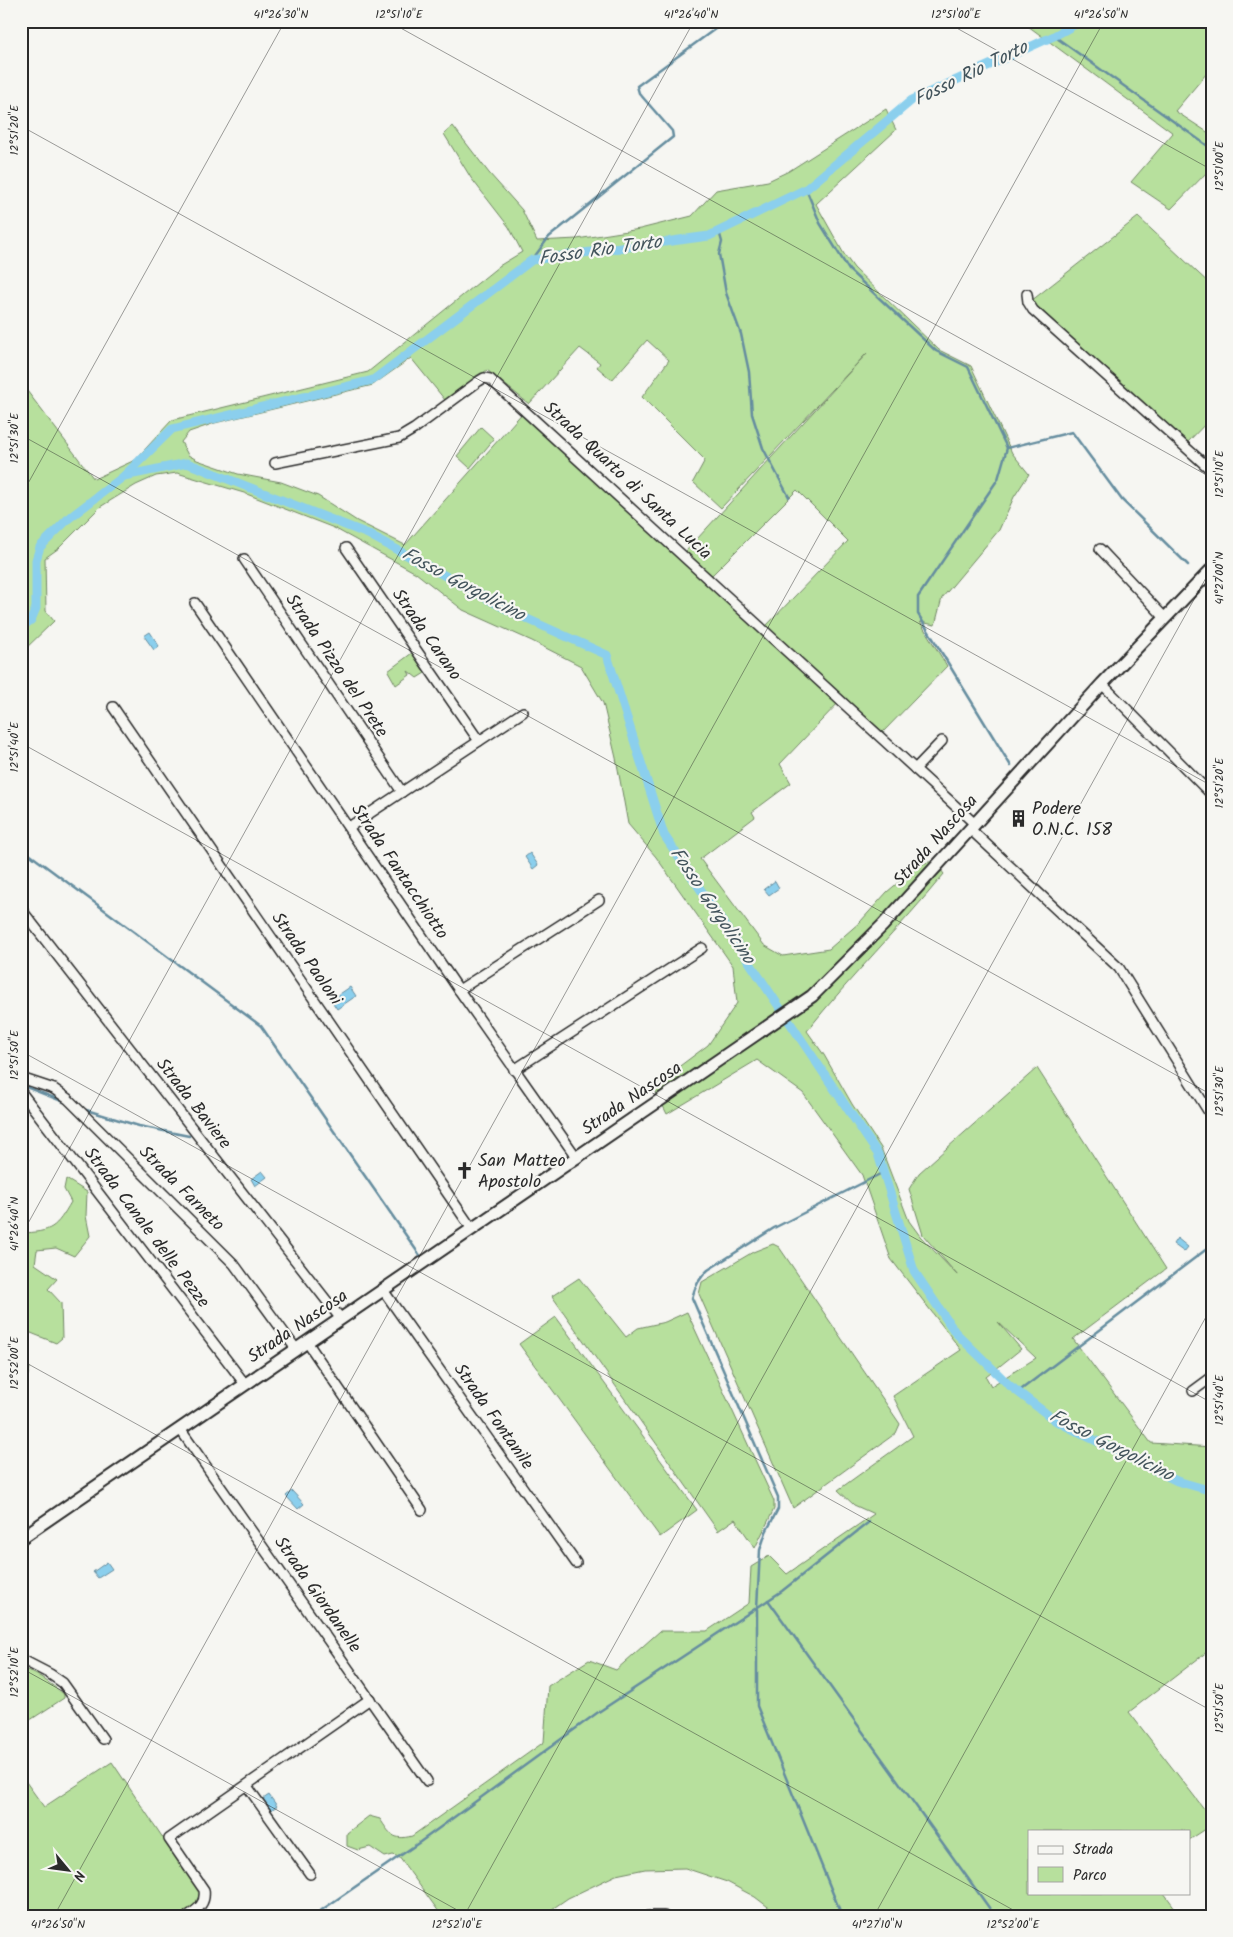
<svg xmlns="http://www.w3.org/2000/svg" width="1233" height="1937" font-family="Kalam,sans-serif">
<rect width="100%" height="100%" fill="#f6f6f2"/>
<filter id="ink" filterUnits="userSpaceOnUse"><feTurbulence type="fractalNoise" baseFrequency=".02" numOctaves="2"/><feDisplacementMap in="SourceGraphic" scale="10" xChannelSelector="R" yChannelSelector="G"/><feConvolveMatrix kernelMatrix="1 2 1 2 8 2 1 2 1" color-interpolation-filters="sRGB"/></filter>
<g filter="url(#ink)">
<g fill="#b7e09d" stroke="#718664" fill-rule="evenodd">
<path d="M1038,21H1212V67L1175,111L1212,135V167L1171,209L1131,182L1173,133L1028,26Z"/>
<path d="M886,109L896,130L816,204L844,254L854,268L939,350L971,366L1012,453L1029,474L1014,497L999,530L942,598L935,625L920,622L947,666L883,732L766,626L848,541L797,490L711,576L686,551L867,353L721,508L693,482L705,460L642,397L669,360L647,340L612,380L597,367L600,363L580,348L529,404L487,370L445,400L411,358L373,385L215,423L189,432L181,442L188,455L197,460L238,474L281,482L318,496L357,521L405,545L525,410L841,700L780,764L791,783L752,812L755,817L700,859L764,945L783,956L829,949L860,922L887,892L920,864L934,861L944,874C900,928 850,977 807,1031L824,1055L852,1104L881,1148L909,1221L920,1236L958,1276L923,1235L909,1189L919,1173L1037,1068L1166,1269L1073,1339L1151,1443L1212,1447V1648L1129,1712L1212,1819V1825L1189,1840V1831H1029V1893H1164L1181,1916H780L755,1897L727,1882L685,1868L645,1869L616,1875L568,1898L542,1916H442L399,1857L393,1855L385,1857L370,1847L358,1850L347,1846V1833L369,1816L380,1819C390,1834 393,1841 412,1836L544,1742L548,1686L589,1660L616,1670L660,1631H707L749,1603L751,1567L769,1556L787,1574L874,1514L854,1505L838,1490L913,1436L893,1396L961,1350L891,1259L862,1175L803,1093L757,1060L667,1114L653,1086L708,1045L737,1003L733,966L656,857L628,824L616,758L603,703L581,666L532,641L463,610L416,573L334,528L244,493L177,473L156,476L136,485L100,507L59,548L45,558L46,611L54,621L21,653V383L94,479L135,460L172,420L368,372L499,266L522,252L509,227L471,178L444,134L453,126L489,173L522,210L537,241L577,239L640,229L692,216L716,190L768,181L789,171ZM998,1322L1036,1358L991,1386L986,1377L1021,1349Z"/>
<path d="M1138,217L1212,286V417L1186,444L1031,301Z"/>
<path d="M481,427L494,439L470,468L457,456Z"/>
<path d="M412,653L425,673L417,678L408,671L410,675L396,685L388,671Z"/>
<path d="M66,1179L87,1192L86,1216L90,1236L74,1256L56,1248L37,1250L35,1264L57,1279L48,1289L61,1303L62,1338L56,1343L21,1329V1233C52,1232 56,1228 71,1202L64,1189Z"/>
<path d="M773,1244L779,1247L900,1424L896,1433L793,1508L699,1294L702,1282L753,1252Z"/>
<path d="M579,1278L626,1337L638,1328L665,1322L687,1312L774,1501V1509L755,1548L735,1519L718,1531L552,1296Z"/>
<path d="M556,1317L697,1510L660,1537L519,1344Z"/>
<path d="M21,1358L30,1368L21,1398Z"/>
<path d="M21,1667L41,1677L64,1694V1698L21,1726Z"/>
<path d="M112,1762L200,1893L195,1905L182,1916H21V1775L44,1807Z"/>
</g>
<g fill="#8bcfed" stroke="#658d9f">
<path d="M150,632L159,646L154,650L144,636Z"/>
<path d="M530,853L538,865L533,869L525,857Z"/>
<path d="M775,881L779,888L769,895L764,889Z"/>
<path d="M350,987L356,996L337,1009L331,1000Z"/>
<path d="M262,1171L267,1177L255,1186L251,1179Z"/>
<path d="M1177,1238L1188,1247L1184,1252L1173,1244Z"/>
<path d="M292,1491L304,1504L298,1509L286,1496Z"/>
<path d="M107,1562L112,1569L98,1578L93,1572Z"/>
<path d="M269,1795L277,1806L271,1810L263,1799Z"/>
</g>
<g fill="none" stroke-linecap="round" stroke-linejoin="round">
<g stroke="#658d9f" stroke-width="2.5">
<path d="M1054,36L1212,149"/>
<path d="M806,189L820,223L849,270L936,351L968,367L1007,448L1072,432L1122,500L1188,565"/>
<path d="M719,231L722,242L719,254L726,293L741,334L749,372L752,414L763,448L789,497"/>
<path d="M532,260L549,237L673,137L672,131L639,93L637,86L726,21"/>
<path d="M1007,448L998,479L918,597V614L1011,766"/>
<path d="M21,848L261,1026L421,1257"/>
<path d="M21,1085L67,1103"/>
<path d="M83,1109L139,1126L189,1136"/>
<path d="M21,1338L28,1344"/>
<path d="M1018,1392L1212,1245"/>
<path d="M768,1600L995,1916"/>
<path d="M313,1916L420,1842L597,1713L782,1591L869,1522"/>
<path d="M842,1916L757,1706V1608L760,1550L766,1532L778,1509V1497L692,1298C695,1286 699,1278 708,1270L774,1228L884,1172"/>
</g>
<g stroke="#8bcfed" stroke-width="9">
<path d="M124,476L187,463L368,534L512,612L607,655L664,835L878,1154L914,1271L955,1332L1009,1385L1056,1421L1177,1481L1212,1491"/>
<path d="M21,627L31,620L36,608V560L40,547L68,519L124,476L172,429L373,380L532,260L709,236L806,189L912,100L1054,36L1081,21"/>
</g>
<defs>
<g id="minor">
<path d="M1027,294L1028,302L1033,310L1212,471"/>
<path d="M275,463L399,438L414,429L479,381L484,378L490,379L975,824"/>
<path d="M346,548L479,741"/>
<path d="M1100,549L1165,618"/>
<path d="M244,559L402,792"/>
<path d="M195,603L459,990L577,1158"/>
<path d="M1102,684L1212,795"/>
<path d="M113,707L472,1229"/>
<path d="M915,769L942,741"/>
<path d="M349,827L523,712"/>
<path d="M970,829L1119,968L1212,1117"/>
<path d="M21,909L341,1319"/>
<path d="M459,990L599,900"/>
<path d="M514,1070L702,948"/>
<path d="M21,1078L54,1089L68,1099L234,1264L296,1349"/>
<path d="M21,1092L245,1384"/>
<path d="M383,1290L576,1563"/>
<path d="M307,1342L422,1510"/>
<path d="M1193,1391L1212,1377"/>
<path d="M180,1429L427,1781"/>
<path d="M21,1659L50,1674L63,1683L103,1739"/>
<path d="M247,1786L310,1874"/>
<path d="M188,1916C198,1909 206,1904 204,1890L169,1839L370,1699"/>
<path d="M649,1916H664"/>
</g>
<path id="tertiary" d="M21,1538L812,996L883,925L1102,684L1212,569"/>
</defs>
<use href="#minor" stroke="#2b2b2b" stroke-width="12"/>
<use href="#tertiary" stroke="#2b2b2b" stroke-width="15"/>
<use href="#minor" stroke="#f6f6f2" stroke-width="9"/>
<use href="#tertiary" stroke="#f6f6f2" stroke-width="11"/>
</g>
</g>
<path fill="none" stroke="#2b2b2b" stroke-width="1" stroke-opacity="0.45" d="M388,21L1212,478M944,21L1212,170M21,126L1212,786M21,435L1212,1095M21,496L285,21M21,743L1212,1403M21,1051L1212,1711M21,1236L694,21M21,1360L1024,1916M21,1668L468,1916M54,1916L1104,21M464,1916L1212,567M874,1916L1212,1306"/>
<defs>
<symbol id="building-bare" viewBox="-9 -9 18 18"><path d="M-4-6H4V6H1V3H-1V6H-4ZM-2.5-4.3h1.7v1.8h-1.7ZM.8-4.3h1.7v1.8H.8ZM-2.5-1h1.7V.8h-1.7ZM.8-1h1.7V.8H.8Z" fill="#2b2b2b" stroke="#f6f6f2" stroke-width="2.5" paint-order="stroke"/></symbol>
<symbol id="church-bare" viewBox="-9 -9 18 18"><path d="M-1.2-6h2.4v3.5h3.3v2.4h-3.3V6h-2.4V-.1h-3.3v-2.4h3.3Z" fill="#2b2b2b" stroke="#f6f6f2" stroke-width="2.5" paint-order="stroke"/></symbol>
</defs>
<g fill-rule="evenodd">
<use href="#building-bare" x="1006" y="806" width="25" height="25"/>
<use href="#church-bare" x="452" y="1158" width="25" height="25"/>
</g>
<g text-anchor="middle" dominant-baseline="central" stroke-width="4.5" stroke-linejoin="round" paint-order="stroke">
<g font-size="18" fill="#2b2b2b" stroke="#f6f6f2">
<text transform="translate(627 481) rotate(43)">Strada Quarto di Santa Lucia</text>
<text transform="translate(426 635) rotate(55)">Strada Carano</text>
<text transform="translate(336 666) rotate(56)">Strada Pizzo del Prete</text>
<text transform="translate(936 841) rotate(-48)">Strada Nascosa</text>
<text transform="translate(399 872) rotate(56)">Strada Fantacchiotto</text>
<text transform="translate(306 959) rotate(55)">Strada Paoloni</text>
<text transform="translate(632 1099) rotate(-34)">Strada Nascosa</text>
<text transform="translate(193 1104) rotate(52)">Strada Baviere</text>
<text transform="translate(181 1189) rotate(45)">Strada Farneto</text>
<text transform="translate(146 1228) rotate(53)">Strada Canale delle Pezze</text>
<text transform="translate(298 1327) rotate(-34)">Strada Nascosa</text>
<text transform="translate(493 1417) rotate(55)">Strada Fontanile</text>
<text transform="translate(317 1595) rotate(55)">Strada Giordanelle</text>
</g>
<g font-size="18" fill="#2b2b2b" stroke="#f6f6f2" text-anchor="start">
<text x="1032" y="809">Podere<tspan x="1032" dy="21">O.N.C. 158</tspan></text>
<text x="478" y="1161">San Matteo<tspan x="478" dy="21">Apostolo</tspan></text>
</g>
<g font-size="19" font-style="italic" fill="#43545c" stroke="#f6f6f2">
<text transform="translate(971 74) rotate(-26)">Fosso Rio Torto</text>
<text transform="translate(600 251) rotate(-8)">Fosso Rio Torto</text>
<text transform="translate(463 585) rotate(28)">Fosso Gorgolicino</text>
<text transform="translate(712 906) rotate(56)">Fosso Gorgolicino</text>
<text transform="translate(1111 1446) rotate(27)">Fosso Gorgolicino</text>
</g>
</g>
<rect width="1233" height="1937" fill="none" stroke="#f6f6f2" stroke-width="55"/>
<rect x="1028" y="1830" width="162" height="65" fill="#f6f6f2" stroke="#a5a5a2"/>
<rect x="1038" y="1846" width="25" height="8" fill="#f6f6f2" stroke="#a5a5a2"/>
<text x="1073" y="1854" font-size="15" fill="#2b2b2b">Strada</text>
<rect x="1038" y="1867" width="25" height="15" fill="#b7e09d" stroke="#a5a5a2"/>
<text x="1073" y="1880" font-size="15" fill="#2b2b2b">Parco</text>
<g transform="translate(68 1870) rotate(119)" stroke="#f6f6f2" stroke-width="4" paint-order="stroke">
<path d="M0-4L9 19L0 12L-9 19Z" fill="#2b2b2b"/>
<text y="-8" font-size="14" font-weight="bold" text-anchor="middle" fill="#2b2b2b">N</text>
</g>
<rect x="28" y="28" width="1178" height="1882" fill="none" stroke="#2b2b2b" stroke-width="2"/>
<g font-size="12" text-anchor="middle" fill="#2b2b2b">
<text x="281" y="18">41°26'30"N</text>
<text x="399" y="18">12°51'10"E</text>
<text x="691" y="18">41°26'40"N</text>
<text x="956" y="18">12°51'00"E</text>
<text x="1101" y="18">41°26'50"N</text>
<text transform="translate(14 130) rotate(-90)" y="4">12°51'20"E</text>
<text transform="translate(1219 166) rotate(-90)" y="4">12°51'00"E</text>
<text transform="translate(14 438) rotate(-90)" y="4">12°51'30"E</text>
<text transform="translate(1219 474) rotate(-90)" y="4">12°51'10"E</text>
<text transform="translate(1219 578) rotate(-90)" y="4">41°27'00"N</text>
<text transform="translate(14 747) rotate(-90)" y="4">12°51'40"E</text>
<text transform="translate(1219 783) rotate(-90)" y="4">12°51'20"E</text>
<text transform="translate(14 1055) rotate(-90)" y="4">12°51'50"E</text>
<text transform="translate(1219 1091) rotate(-90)" y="4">12°51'30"E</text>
<text transform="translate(14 1224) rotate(-90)" y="4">41°26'40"N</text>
<text transform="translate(14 1363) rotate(-90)" y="4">12°52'00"E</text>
<text transform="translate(1219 1400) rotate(-90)" y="4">12°51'40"E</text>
<text transform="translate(14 1672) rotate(-90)" y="4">12°52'10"E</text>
<text transform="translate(1219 1708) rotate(-90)" y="4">12°51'50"E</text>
<text x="58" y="1928">41°26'50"N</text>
<text x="457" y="1928">12°52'10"E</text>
<text x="877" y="1928">41°27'10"N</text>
<text x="1013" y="1928">12°52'00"E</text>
</g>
</svg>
